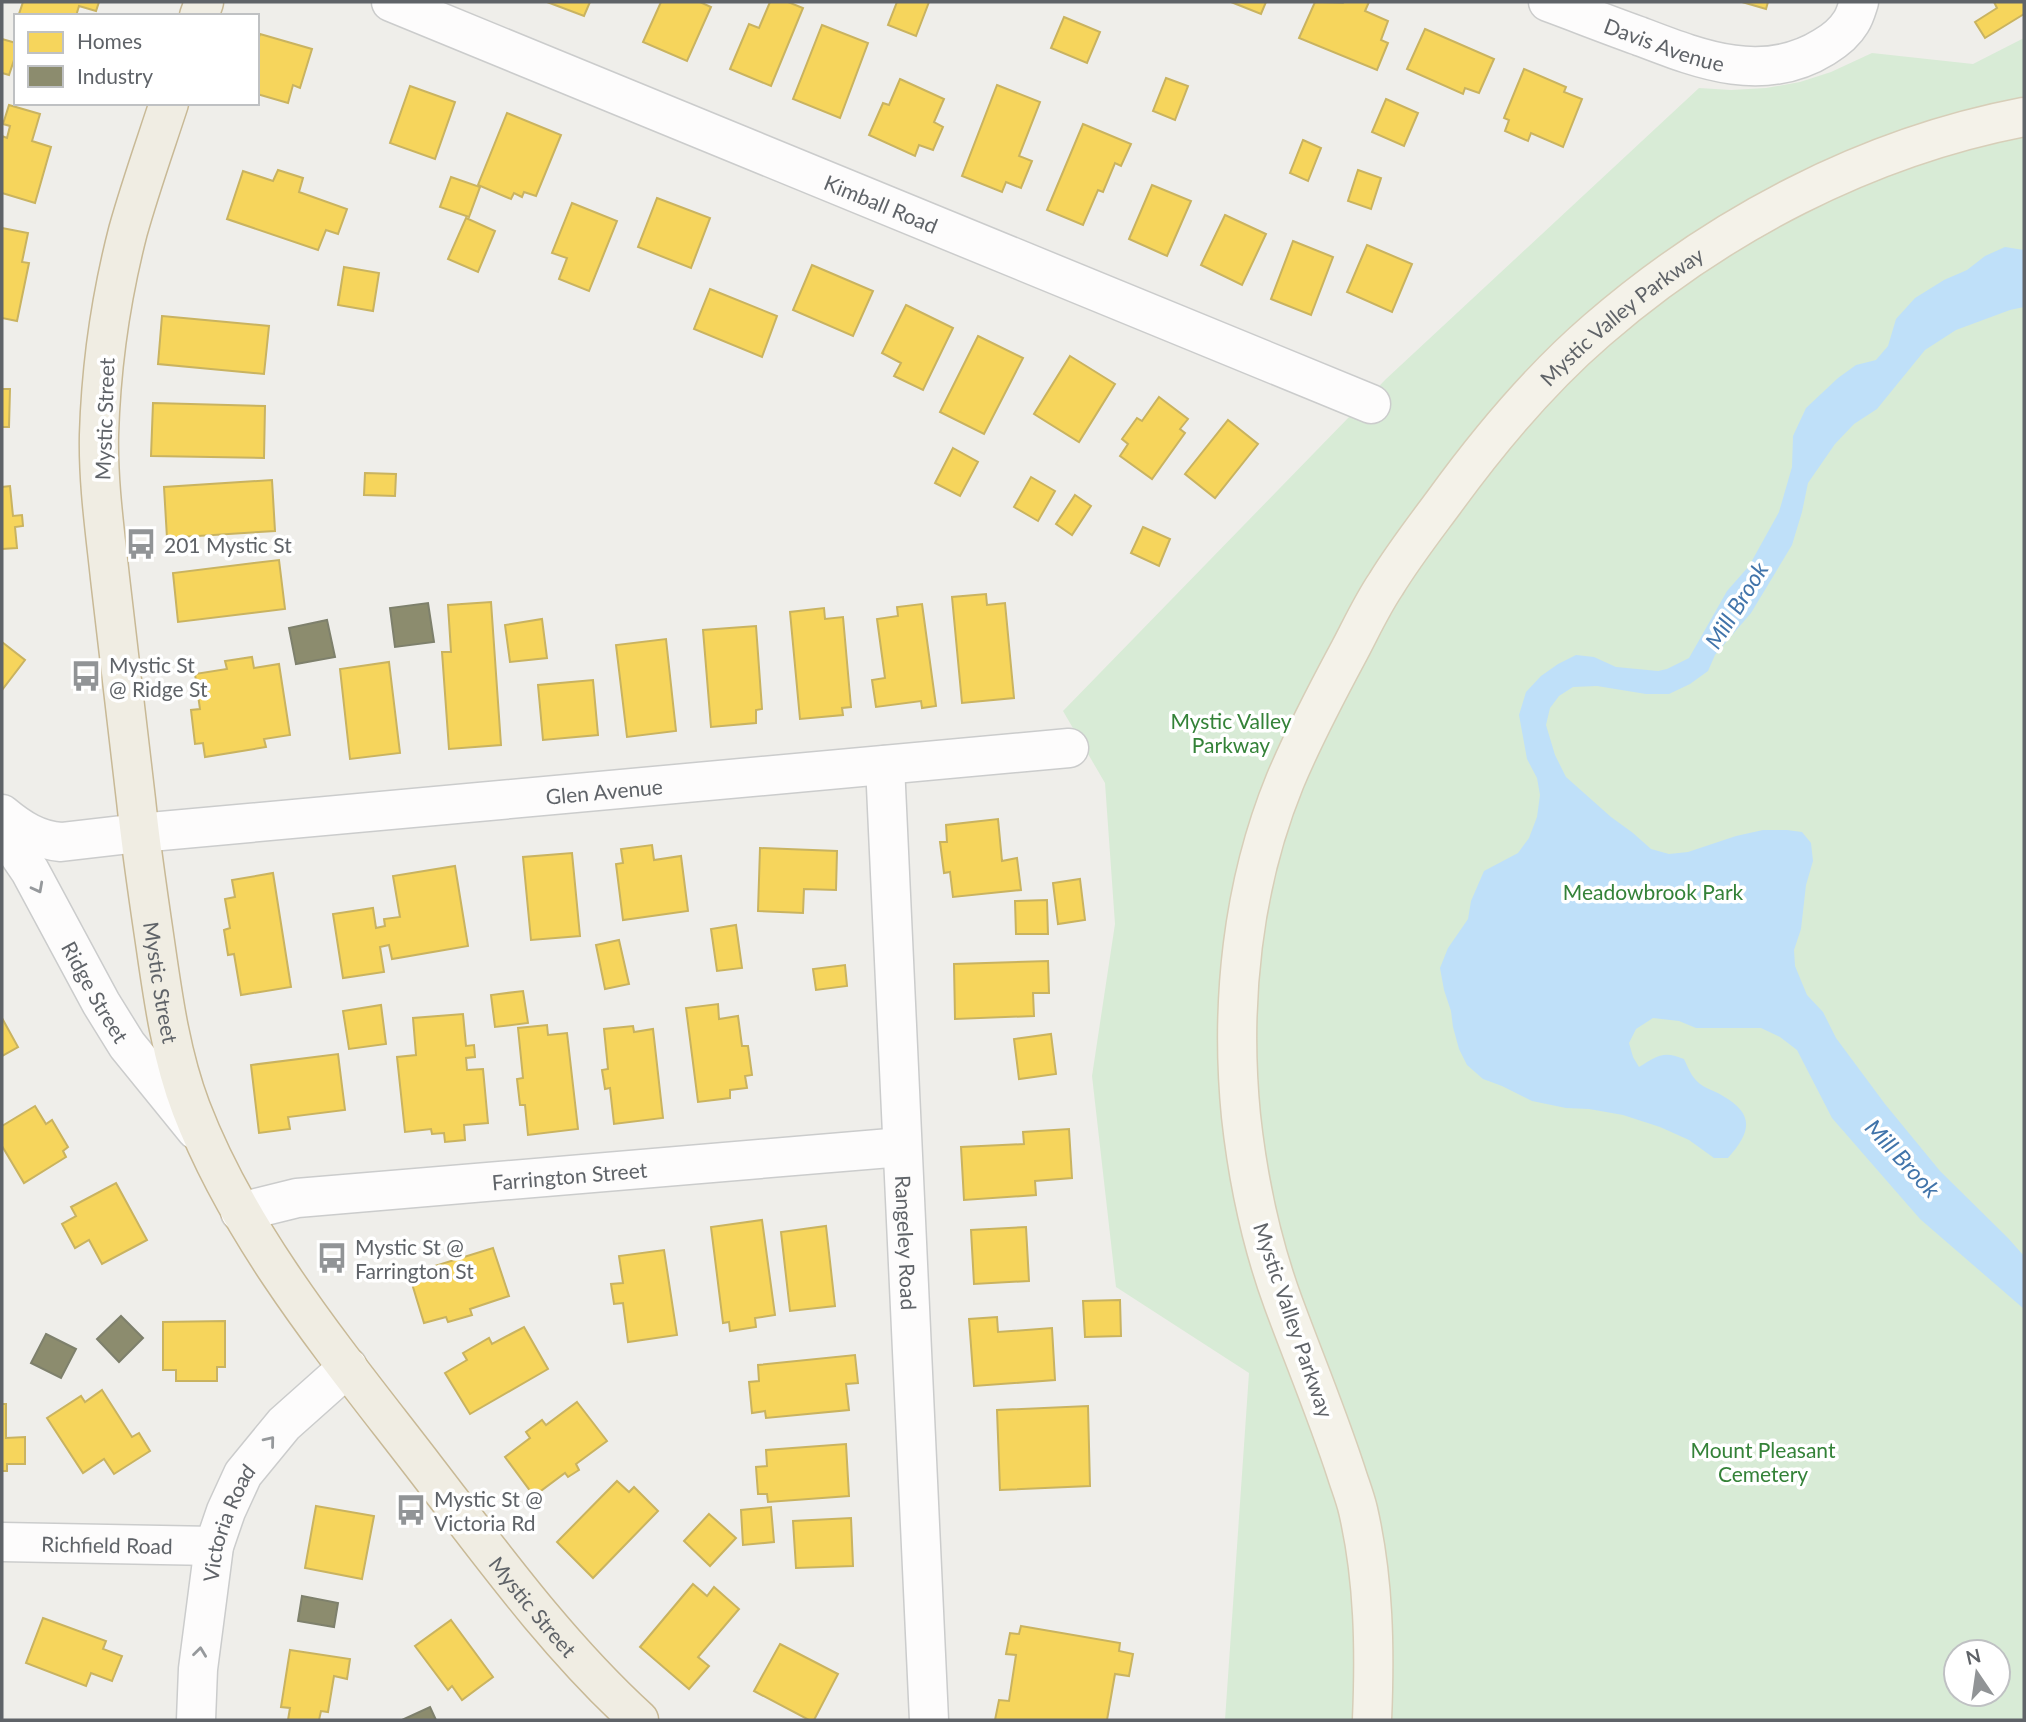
<svg xmlns="http://www.w3.org/2000/svg" width="2026" height="1722" font-family="Lato,sans-serif">
<rect width="100%" height="100%" fill="#efeeea"/>
<path fill="#d8ebd6" fill-rule="evenodd" d="M2024,38V1720H1225L1249,1373L1116,1287L1092,1076L1115,924L1105,783L1063,711L1386,379L1699,88L1731,90L1766,88L1800,82L1831,72L1872,53L1973,64ZM1956,1652H1998V1694H1956Z"/>
<path fill="#bfe0f9" d="M2005,247L2024,250V307L2010,310L1956,330L1925,350L1877,409L1854,424L1835,444L1808,483L1802,512L1792,545L1751,613L1715,655L1708,671L1690,684L1669,694H1646L1597,686L1573,687L1559,696L1550,708L1546,725L1555,755L1566,777L1611,817L1633,833L1651,849L1669,854L1688,852L1736,836L1763,830H1787L1802,832L1811,843L1813,861L1806,885L1801,929L1794,950L1795,966L1807,995L1823,1012L1836,1038L1885,1104L1940,1171L2008,1238L2024,1256V1309L1920,1219L1832,1118L1797,1050L1780,1037L1761,1028H1696L1679,1021L1653,1018L1636,1029L1629,1043L1633,1057L1639,1067C1657,1056 1663,1050 1684,1059C1689,1070 1693,1080 1703,1086C1710,1090 1717,1092 1723,1096C1756,1115 1750,1133 1728,1158H1714L1689,1140L1660,1127L1623,1115L1589,1109L1566,1108L1532,1101L1502,1086L1483,1079L1467,1065L1459,1049L1453,1027L1451,1011L1444,990L1440,968L1448,948L1468,919L1471,901L1484,871L1518,853L1529,838L1537,817L1540,795L1537,778L1527,759L1519,715L1526,692L1541,676L1558,664L1576,655L1594,657L1616,667L1658,671L1667,669L1689,658L1727,591L1749,566L1779,512L1792,467L1793,436L1806,408L1838,378L1856,365L1876,360L1888,346L1896,319L1915,298L1944,280L1967,270L1985,256Z"/>
<g fill="#f6d55c" stroke="#c9b360" stroke-width="2">
<path d="M23,2H99L96,11L79,6L76,16H24L19,14Z"/>
<path d="M547,2H590L584,16Z"/>
<path d="M661,2H700L711,7L687,61L643,42Z"/>
<path d="M770,2H788L803,8L771,86L730,69L749,24L759,28Z"/>
<path d="M897,2H929L916,36L888,25Z"/>
<path d="M1231,2H1266L1261,14Z"/>
<path d="M1315,2L1343,3L1344,2H1369L1365,11L1388,21L1381,40L1388,43L1377,70L1299,38Z"/>
<path d="M1742,2H1768L1766,9Z"/>
<path d="M1994,2H2024V14L1985,38L1975,22L1997,8Z"/>
<path d="M1064,17L1100,32L1087,63L1051,48Z"/>
<path d="M822,25L868,43L840,118L793,99Z"/>
<path d="M1425,29L1494,59L1479,93L1465,88L1463,94L1407,69Z"/>
<path d="M260,34L312,49L300,88L293,85L288,103L257,94V43Z"/>
<path d="M2,39L16,43V54L9,75L2,73Z"/>
<path d="M1524,69L1566,87L1564,92L1582,99L1563,147L1531,133L1528,141L1505,131L1509,120L1504,118Z"/>
<path d="M1166,78L1188,86L1175,120L1153,111Z"/>
<path d="M900,79L944,99L934,122L943,127L933,150L919,145L915,156L869,135L883,103L889,105Z"/>
<path d="M997,85L1040,102L1019,156L1032,161L1021,188L1006,182L1002,192L962,176Z"/>
<path d="M410,86L455,102L435,159L390,143Z"/>
<path d="M1386,99L1418,113L1404,146L1372,132Z"/>
<path d="M9,105L40,114L32,141L51,147L35,203L2,193V136L7,138L10,126L3,124Z"/>
<path d="M507,113L561,135L536,196L524,192L522,197L514,193L511,199L478,185Z"/>
<path d="M1083,124L1131,144L1121,166L1115,163L1103,192L1098,190L1083,225L1047,210Z"/>
<path d="M1303,140L1321,148L1308,181L1290,173Z"/>
<path d="M278,170L303,178L299,192L347,209L338,234L326,230L318,250L227,219L243,171L273,181Z"/>
<path d="M1358,170L1381,178L1371,209L1348,201Z"/>
<path d="M451,177L480,187L469,217L440,207Z"/>
<path d="M1152,185L1191,201L1167,256L1129,239Z"/>
<path d="M657,198L710,218L691,268L638,247Z"/>
<path d="M572,203L617,221L589,291L559,279L567,258L552,253Z"/>
<path d="M1225,215L1266,234L1242,285L1201,265Z"/>
<path d="M466,218L495,231L478,272L448,259Z"/>
<path d="M2,228L28,233L22,262L29,263L17,321L2,318Z"/>
<path d="M1293,241L1333,257L1311,315L1271,299Z"/>
<path d="M1367,245L1412,264L1392,312L1347,292Z"/>
<path d="M812,265L873,291L853,336L793,310Z"/>
<path d="M344,267L379,273L373,311L338,305Z"/>
<path d="M710,289L777,316L762,357L694,329Z"/>
<path d="M906,305L953,328L923,390L894,376L901,363L882,353Z"/>
<path d="M162,316L269,326L264,374L158,364Z"/>
<path d="M978,336L1023,358L984,434L940,412Z"/>
<path d="M1070,356L1115,384L1079,442L1034,414Z"/>
<path d="M2,389H10L9,427H2Z"/>
<path d="M1159,397L1188,419L1180,429L1185,433L1152,479L1120,456L1128,444L1122,439L1137,418L1142,421Z"/>
<path d="M153,403L265,406L264,458L151,456Z"/>
<path d="M1228,420L1258,444L1215,498L1185,474Z"/>
<path d="M953,448L978,462L960,496L935,483Z"/>
<path d="M365,473L396,474L395,496L364,495Z"/>
<path d="M1031,477L1055,491L1038,521L1014,507Z"/>
<path d="M272,480L275,531L167,538L164,487Z"/>
<path d="M10,486L13,516L22,515L23,526L15,527L17,548L2,549V487Z"/>
<path d="M1075,495L1091,506L1072,535L1056,524Z"/>
<path d="M1143,527L1170,539L1159,566L1131,553Z"/>
<path d="M279,560L285,609L178,622L173,573Z"/>
<path d="M986,594L987,605L1005,603L1014,698L962,703L952,597Z"/>
<path d="M491,602L501,745L449,749L442,652H451L448,605Z"/>
<path d="M922,604L936,706L922,708L921,701L876,707L872,680L885,678L877,619L898,616L897,607Z"/>
<path d="M824,608L825,619L843,617L851,707L842,708L843,715L800,719L790,612Z"/>
<path d="M542,619L547,658L510,662L505,625Z"/>
<path d="M756,626L762,709L756,710V723L711,727L703,630Z"/>
<path d="M666,639L676,731L627,737L616,645Z"/>
<path d="M2,642L25,660L2,690Z"/>
<path d="M252,657L254,668L279,664L290,735L264,739L266,747L205,757L203,743L195,744L191,710L200,709L195,674L227,669L225,661Z"/>
<path d="M389,662L400,753L350,759L340,669Z"/>
<path d="M593,680L598,735L543,740L538,685Z"/>
<path d="M998,819L1002,861L1017,858L1021,890L953,897L950,872L944,873L940,842H947L946,825Z"/>
<path d="M652,845L654,860L681,856L688,911L623,920L616,864L623,863L621,849Z"/>
<path d="M760,848L837,851L836,890L804,889L803,913L758,911Z"/>
<path d="M572,853L580,936L531,940L523,857Z"/>
<path d="M455,866L468,946L392,959L389,945L380,947L384,972L343,978L333,914L373,908L376,928L385,926L384,919L400,917L393,876Z"/>
<path d="M273,873L291,987L241,995L234,954L228,955L224,930L230,928L225,899L235,897L232,880Z"/>
<path d="M1080,879L1085,920L1058,924L1053,883Z"/>
<path d="M1047,900L1048,934H1016L1015,901Z"/>
<path d="M736,925L742,968L717,971L711,929Z"/>
<path d="M619,940L629,984L605,989L596,945Z"/>
<path d="M1048,961L1049,993H1033L1034,1016L955,1019L954,964Z"/>
<path d="M845,965L847,986L816,990L813,969Z"/>
<path d="M523,991L528,1023L495,1027L491,995Z"/>
<path d="M718,1004L719,1019L738,1016L742,1046H748L752,1075L745,1076L747,1088L730,1090V1098L698,1102L686,1008Z"/>
<path d="M381,1005L386,1044L349,1049L343,1011Z"/>
<path d="M463,1014L466,1046L474,1045L475,1057L466,1058L467,1070L483,1069L488,1123L464,1125L465,1140L445,1142L444,1133L432,1134L431,1129L405,1132L397,1057L416,1055L413,1018Z"/>
<path d="M2,1018L18,1047L2,1056Z"/>
<path d="M547,1025L548,1035L567,1033L578,1129L528,1135L525,1105H520L517,1079L523,1078L518,1028Z"/>
<path d="M633,1026L634,1032L653,1029L663,1118L614,1124L610,1088L605,1089L602,1070L608,1069L604,1029Z"/>
<path d="M1051,1034L1056,1074L1019,1079L1014,1039Z"/>
<path d="M338,1054L345,1110L288,1117L290,1129L259,1133L251,1065Z"/>
<path d="M35,1106L46,1124L52,1120L68,1147L63,1151L66,1157L24,1183L2,1146V1126Z"/>
<path d="M1069,1129L1072,1178L1035,1181L1036,1195L964,1200L961,1147L1024,1144L1023,1132Z"/>
<path d="M116,1183L147,1240L102,1264L89,1240L75,1248L62,1224L76,1216L71,1207Z"/>
<path d="M762,1220L775,1315L755,1318L756,1327L730,1331L729,1322L723,1323L711,1227Z"/>
<path d="M826,1226L835,1306L790,1311L781,1232Z"/>
<path d="M1026,1227L1029,1281L974,1284L971,1230Z"/>
<path d="M493,1248L509,1296L470,1309L472,1315L448,1322L446,1317L424,1323L409,1274Z"/>
<path d="M664,1250L677,1335L628,1342L623,1303L614,1304L611,1284L623,1283L619,1256Z"/>
<path d="M1120,1300L1121,1336L1085,1337L1083,1301Z"/>
<path d="M997,1317L998,1332L1052,1328L1055,1380L974,1386L969,1319Z"/>
<path d="M225,1321V1367H217V1381H176V1370H163V1322Z"/>
<path d="M524,1327L548,1369L470,1414L445,1373L467,1360L463,1353L489,1338L492,1344Z"/>
<path d="M855,1355L858,1383L846,1384L849,1410L766,1418L765,1411L752,1413L749,1382L759,1381L758,1365Z"/>
<path d="M102,1390L132,1437L139,1433L150,1451L114,1474L104,1459L83,1473L47,1418L81,1396L85,1402Z"/>
<path d="M577,1402L607,1441L576,1464L579,1470L568,1477L565,1473L534,1496L505,1457L530,1438L526,1432L542,1420L546,1425Z"/>
<path d="M2,1404H6V1438L25,1437V1464H7V1471H2Z"/>
<path d="M1088,1406L1090,1486L1000,1490L997,1410Z"/>
<path d="M846,1444L849,1496L768,1502L767,1494H758L756,1467L767,1466L766,1450Z"/>
<path d="M617,1481L629,1492L634,1487L658,1511L593,1578L557,1542Z"/>
<path d="M316,1506L374,1516L362,1579L305,1568Z"/>
<path d="M771,1507L774,1542L743,1545L741,1510Z"/>
<path d="M709,1514L736,1538L710,1566L684,1541Z"/>
<path d="M851,1518L853,1566L796,1568L793,1521Z"/>
<path d="M693,1584L707,1596L714,1587L739,1609L698,1657L709,1666L689,1689L640,1647Z"/>
<path d="M43,1618L106,1641L103,1649L122,1656L112,1681L91,1673L86,1686L26,1663Z"/>
<path d="M451,1620L493,1677L462,1700L452,1686L448,1690L415,1646Z"/>
<path d="M1021,1626L1120,1643L1119,1651L1133,1654L1129,1676L1115,1674L1107,1720H995L999,1700L1009,1701L1016,1655L1006,1654L1010,1633L1019,1634Z"/>
<path d="M780,1644L838,1674L814,1720H809L754,1691Z"/>
<path d="M290,1650L350,1659L347,1679L334,1676L328,1712L321,1711L319,1720H288L290,1708L281,1707Z"/>
</g>
<g fill="#8c8c6e" stroke="#7e806c" stroke-width="2">
<path d="M428,603L434,642L395,647L390,608Z"/>
<path d="M327,620L335,657L296,664L289,628Z"/>
<path d="M121,1316L143,1338L119,1362L97,1339Z"/>
<path d="M46,1334L76,1349L61,1378L31,1363Z"/>
<path d="M302,1596L338,1603L334,1627L298,1621Z"/>
<path d="M430,1707L436,1720H402Z"/>
</g>
<g fill="none" stroke-linecap="round" stroke-linejoin="round">
<defs>
<g id="minor">
<path id="s1" d="M391,2L1371,404"/>
<path id="s2" d="M1548,2C1578,13 1608,25 1639,36C1699,59 1763,85 1824,47C1834,41 1845,32 1851,22C1855,16 1857,8 1859,2"/>
<path id="s3" d="M885,765L929,1720"/>
<path id="s4" d="M2,814C20,829 37,840 61,842L139,833L1069,748"/>
<path id="s5" d="M2,830L30,871L101,1003L127,1045L196,1130"/>
<path id="s6" d="M240,1212L297,1198L902,1147"/>
<path id="s7" d="M2,1542L214,1546"/>
<path id="s8" d="M196,1720L198,1669L214,1546L226,1511L243,1474L284,1424L348,1367"/>
</g>
<g id="major">
<path id="s9" d="M1372,1720C1375,1650 1374,1579 1358,1510C1355,1497 1350,1485 1346,1472C1327,1414 1304,1359 1283,1302C1261,1242 1248,1180 1241,1116C1230,1004 1242,886 1285,781C1303,738 1325,696 1347,655C1360,631 1371,606 1386,584C1403,556 1424,529 1444,502C1489,440 1539,380 1597,330C1718,225 1867,147 2024,117"/>
</g>
<g id="highway">
<path d="M199,16L204,2"/>
<path id="s10" d="M169,103C155,146 140,188 128,231C111,297 101,367 99,435C98,483 105,531 110,578C118,652 127,726 136,800C141,848 148,895 155,942C163,998 171,1056 191,1108C242,1241 339,1356 425,1468C492,1555 557,1645 639,1720"/>
</g>
</defs>
<use href="#minor" stroke="#cbcccc" stroke-width="41"/>
<use href="#major" stroke="#d7ceb8" stroke-width="41"/>
<use href="#highway" stroke="#c8b996" stroke-width="41"/>
<use href="#minor" stroke="#fdfcfc" stroke-width="38"/>
<use href="#major" stroke="#f4f2e9" stroke-width="38"/>
<use href="#highway" stroke="#f0ede3" stroke-width="38"/>
</g>
<defs><path id="oneway-chevron" d="M-2-3.5L2.5 0L-2 3.5" fill="none" stroke-width="1.6" stroke-linecap="round" stroke-linejoin="round" transform="scale(1.75)"/></defs>
<g stroke="#96999c">
<use href="#oneway-chevron" transform="translate(38 888) rotate(62)"/>
<use href="#oneway-chevron" transform="translate(270 1441) rotate(-51)"/>
<use href="#oneway-chevron" transform="translate(200 1652) rotate(-83)"/>
</g>
<defs>
<symbol id="bus-bare" viewBox="-9 -9 18 18"><path d="M-5-6H5V4H4V6H2V4H-2V6H-4V4H-5ZM-3.5-4V0h7V-4ZM-3.5 1.2v1.5H-2V1.2ZM2 1.2v1.5H3.5V1.2Z" fill="#919496" stroke="#fff" stroke-width="2.5" paint-order="stroke"/></symbol>
</defs>
<g fill-rule="evenodd">
<use href="#bus-bare" x="119" y="522" width="44" height="44"/>
<use href="#bus-bare" x="64" y="654" width="44" height="44"/>
<use href="#bus-bare" x="310" y="1236" width="44" height="44"/>
<use href="#bus-bare" x="389" y="1488" width="44" height="44"/>
</g>
<g text-anchor="middle" dominant-baseline="central" stroke-width="7" stroke-linejoin="round" paint-order="stroke">
<g font-size="21" fill="#5f6368" stroke="#fff">
<text stroke="none"><textPath href="#s2" startOffset="124">Davis Avenue</textPath></text>
<text stroke="none"><textPath href="#s1" startOffset="530">Kimball Road</textPath></text>
<text stroke="none"><textPath href="#s9" startOffset="1545">Mystic Valley Parkway</textPath></text>
<text transform="translate(104 419) rotate(-88)">Mystic Street</text>
<text stroke="none"><textPath href="#s4" startOffset="612">Glen Avenue</textPath></text>
<text stroke="none"><textPath href="#s10" startOffset="892">Mystic Street</textPath></text>
<text stroke="none"><textPath href="#s5" startOffset="187">Ridge Street</textPath></text>
<text stroke="none"><textPath href="#s6" startOffset="332">Farrington Street</textPath></text>
<text stroke="none"><textPath href="#s3" startOffset="478">Rangeley Road</textPath></text>
<text transform="translate(1294 1320) rotate(71)">Mystic Valley Parkway</text>
<text stroke="none"><textPath href="#s8" startOffset="201">Victoria Road</textPath></text>
<text stroke="none"><textPath href="#s7" startOffset="105">Richfield Road</textPath></text>
<text stroke="none"><textPath href="#s10" startOffset="1628">Mystic Street</textPath></text>
</g>
<g font-size="21" fill="#5f6368" stroke="#fff" text-anchor="start">
<text x="164" y="544">201 Mystic St</text>
<text x="109" y="664">Mystic St<tspan x="109" dy="24">@ Ridge St</tspan></text>
<text x="355" y="1246">Mystic St @<tspan x="355" dy="24">Farrington St</tspan></text>
<text x="434" y="1498">Mystic St @<tspan x="434" dy="24">Victoria Rd</tspan></text>
</g>
<g font-size="21" fill="#348238" stroke="#fff">
<text x="1231" y="720">Mystic Valley<tspan x="1231" dy="24">Parkway</tspan></text>
<text x="1653" y="891">Meadowbrook Park</text>
<text x="1763" y="1449">Mount Pleasant<tspan x="1763" dy="24">Cemetery</tspan></text>
</g>
<g font-size="23" font-style="italic" fill="#4174aa" stroke="#fff">
<text transform="translate(1736 605) rotate(-58)">Mill Brook</text>
<text transform="translate(1903 1158) rotate(47)">Mill Brook</text>
</g>
</g>
<rect width="2026" height="1722" fill="none" stroke="#5f6368" stroke-width="7"/>
<rect x="14" y="14" width="245" height="91" fill="#ffffff" stroke="#bfc1c3" stroke-width="2"/>
<rect x="28" y="32" width="35" height="21" fill="#f6d55c" stroke="#bfc1c3" stroke-width="2"/>
<text x="77" y="49" font-size="21" fill="#5f6368">Homes</text>
<rect x="28" y="66" width="35" height="21" fill="#8c8c6e" stroke="#bfc1c3" stroke-width="2"/>
<text x="77" y="84" font-size="21" fill="#5f6368">Industry</text>
<g transform="translate(1977 1673) rotate(347)"><circle r="33" fill="#ffffff" stroke="#bfc1c3" stroke-width="2"/>
<path d="M0-5L12 26L0 18L-12 26Z" fill="#919496"/>
<text y="-10" font-size="19" font-weight="bold" text-anchor="middle" fill="#5f6368">N</text>
</g>
</svg>
